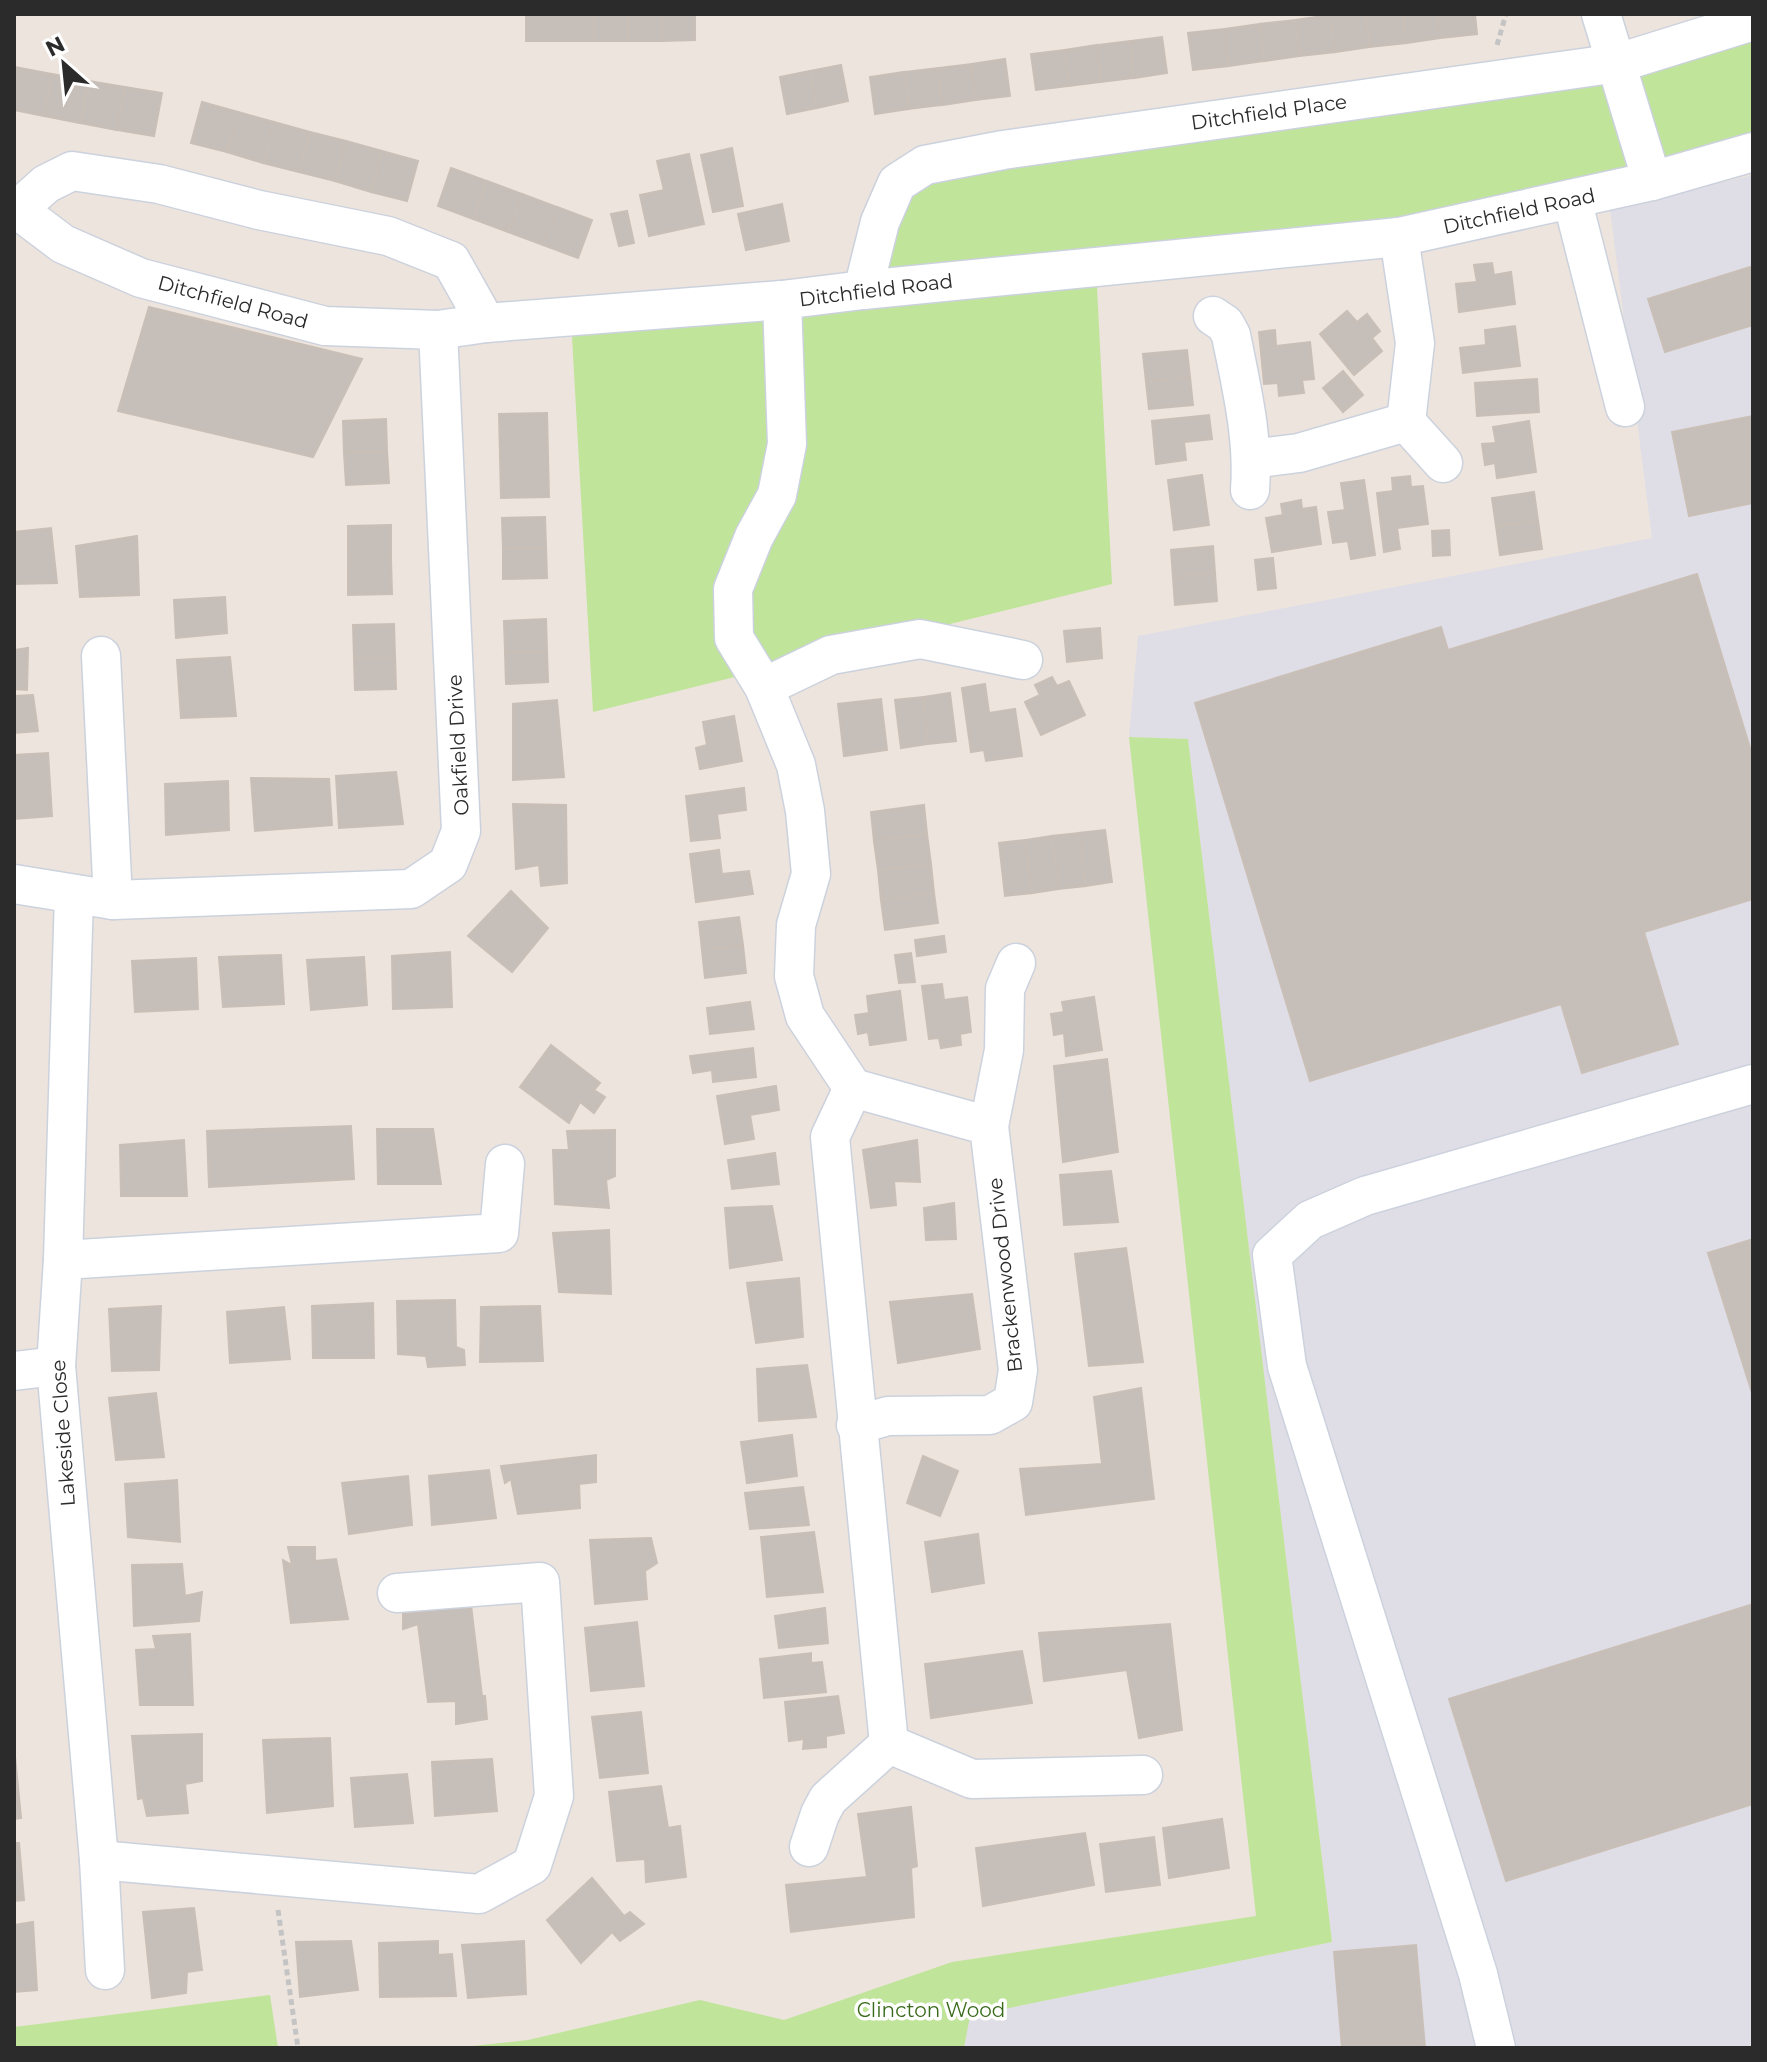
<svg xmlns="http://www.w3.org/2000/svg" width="1767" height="2062" font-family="Montserrat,sans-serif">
<rect width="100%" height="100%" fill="#ede4dd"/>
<path fill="#dfdee6" d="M1753,175V2048H964L969,2016L1332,1942L1188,739L1129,737L1138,636L1652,538L1610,209Z"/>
<g fill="#c0e49a">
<path d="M1753,19V150L1652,181L1096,267L1112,584L593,712L571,319L863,289L897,183L1487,81Z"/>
<path d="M1129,737L1188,739L1332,1942L970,2016L964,2048H453L528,2040L700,2000L784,2020L952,1962L1256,1916Z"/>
<path d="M270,1995L278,2048H14V2027Z"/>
</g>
<g fill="#c6bfb9" stroke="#c9bfb7" stroke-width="2">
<rect x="526" y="14" width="34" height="27"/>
<rect x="560" y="14" width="34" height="27"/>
<rect x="594" y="14" width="34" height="27"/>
<rect x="628" y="14" width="34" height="27"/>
<path d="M662,14H695V40L662,41Z"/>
<path d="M1366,14L1370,47L1335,52L1330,15Z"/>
<path d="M1366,14H1403L1406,43L1370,47Z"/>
<path d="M1403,14H1438L1441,38L1406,43Z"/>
<path d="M1438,14H1475L1477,34L1441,38Z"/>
<path d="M1330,15L1335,52L1300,56L1295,20Z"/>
<path d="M1295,20L1300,56L1264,61L1260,24Z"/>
<path d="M1260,24L1264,61L1228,66L1224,29Z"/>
<path d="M1224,29L1228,66L1193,70L1188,33Z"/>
<path d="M1162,37L1167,73L1134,78L1130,41Z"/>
<path d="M1130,41L1134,78L1101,82L1097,45Z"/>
<path d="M1097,45L1101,82L1069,86L1064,50Z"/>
<path d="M1064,50L1069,86L1036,90L1031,54Z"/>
<path d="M1005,59L1010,96L976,100L971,64Z"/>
<path d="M971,64L976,100L942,105L938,68Z"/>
<path d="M841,65L848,101L817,108L810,71Z"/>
<path d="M15,67L52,74L44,116L14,110Z"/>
<path d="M938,68L942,105L909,109L904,72Z"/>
<path d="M810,71L817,108L787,114L780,77Z"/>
<path d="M904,72L909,109L875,114L870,77Z"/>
<path d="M52,74L89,81L80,123L44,116Z"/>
<path d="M89,81L125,87L117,130L80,123Z"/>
<path d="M125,87L162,93L154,136L117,130Z"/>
<path d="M202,102L238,112L227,152L191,143Z"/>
<path d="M238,112L274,122L263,163L227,152Z"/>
<path d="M274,122L310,132L299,172L263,163Z"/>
<path d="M310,132L346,141L335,181L299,172Z"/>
<path d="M346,141L382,151L371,192L335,181Z"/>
<path d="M732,148L743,206L713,212L701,155Z"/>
<path d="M382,151L418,161L407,201L371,192Z"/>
<path d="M689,154L704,224L649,236L640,195L664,190L657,161Z"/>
<path d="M451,168L487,181L473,219L438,206Z"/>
<path d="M487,181L522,194L508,232L473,219Z"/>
<path d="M522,194L557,207L543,245L508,232Z"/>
<path d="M782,204L789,241L746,250L738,214Z"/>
<path d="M557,207L592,220L578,258L543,245Z"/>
<path d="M627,211L634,243L619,246L611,214Z"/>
<path d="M1492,263L1494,275L1511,272L1515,304L1459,312L1456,284L1477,282L1474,265Z"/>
<path d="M1753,266V325L1665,352L1648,299Z"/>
<path d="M149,307L362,359L313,457L118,411Z"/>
<path d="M1347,311L1357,322L1367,314L1380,331L1372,338L1382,351L1354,375L1320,334Z"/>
<path d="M1515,326L1520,366L1463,373L1460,348L1486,345L1485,330Z"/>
<path d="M1275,330L1276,346L1310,342L1314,379L1302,380L1304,393L1279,396L1278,383L1264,384L1259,332Z"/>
<path d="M1187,350L1190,377L1146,382L1143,354Z"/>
<path d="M1343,371L1363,395L1343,412L1323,388Z"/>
<path d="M1190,377L1193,405L1149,409L1146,382Z"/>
<path d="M1537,379L1539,412L1477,416L1475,383Z"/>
<path d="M547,413L549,497L501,498L499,414Z"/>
<path d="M1209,415L1212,439L1184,442L1186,460L1156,464L1152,421Z"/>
<path d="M1753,416V503L1689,516L1672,432Z"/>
<path d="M386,419L387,451L344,453L343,421Z"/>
<path d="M1529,421L1536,472L1497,478L1495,463L1485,465L1482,444L1496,443L1493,427Z"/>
<path d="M387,451L389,483L346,485L344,453Z"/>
<path d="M1202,475L1209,525L1174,530L1168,480Z"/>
<path d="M1410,476L1411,487L1423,486L1428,524L1397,528L1400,549L1384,552L1377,493L1393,491L1392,478Z"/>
<path d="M1364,480L1375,555L1351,559L1348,541L1333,543L1328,512L1345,510L1341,483Z"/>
<path d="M1534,492L1538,521L1496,526L1492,498Z"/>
<path d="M1301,500L1302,509L1316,507L1321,544L1272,552L1266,518L1283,515L1281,504Z"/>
<path d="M545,517L546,547L503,549L502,518Z"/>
<path d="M1538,521L1542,549L1500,555L1496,526Z"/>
<path d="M391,525V560H348V526Z"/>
<path d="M51,528L57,583L14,584V532Z"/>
<path d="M1449,530L1450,555L1433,556L1432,531Z"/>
<path d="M137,536L139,595L80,597L76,546Z"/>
<path d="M1213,546L1215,573L1173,577L1171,550Z"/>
<path d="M546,547L547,578L503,579V549Z"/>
<path d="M1273,558L1276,588L1258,590L1255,560Z"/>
<path d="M348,560H391L392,594L348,595Z"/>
<path d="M1215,573L1217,601L1175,605L1173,577Z"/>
<path d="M1697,574L1753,758V899L1644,932L1678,1044L1582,1073L1561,1004L1310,1081L1195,703L1441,627L1448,650Z"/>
<path d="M225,597L227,633L176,638L174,600Z"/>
<path d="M546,619L547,651L505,652L504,621Z"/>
<path d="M394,624L395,656L354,657L353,625Z"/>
<path d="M1100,628L1102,658L1067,662L1064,631Z"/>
<path d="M28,648L27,690L14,689V650Z"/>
<path d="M547,651L548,682L506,684L505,652Z"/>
<path d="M395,656L396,689L355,690L354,657Z"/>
<path d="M230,657L236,716L181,718L177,660Z"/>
<path d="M1052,677L1057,686L1069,681L1085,715L1041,735L1025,702L1040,695L1035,685Z"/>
<path d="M985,684L989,713L1015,709L1022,756L986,761L984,750L971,752L962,688Z"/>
<path d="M950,693L956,741L928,744L923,697Z"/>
<path d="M33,695L38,731L14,733V696Z"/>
<path d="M923,697L928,744L901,748L895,700Z"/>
<path d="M881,699L887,750L844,756L838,704Z"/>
<path d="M557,700L564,777L513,780V704Z"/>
<path d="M734,716L742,761L700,769L696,748L707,745L703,722Z"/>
<path d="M48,753L52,816L14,819V755Z"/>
<path d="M396,772L403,824L339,828L336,776Z"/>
<path d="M251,778L329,779L332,825L255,831Z"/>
<path d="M228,781L229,830L166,835L165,784Z"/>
<path d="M744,788L746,810L717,814L720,838L691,841L686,796Z"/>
<path d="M513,804L566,805L567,883L541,886L539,865L516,869Z"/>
<path d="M924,805L927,834L874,841L871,812Z"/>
<path d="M1105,830L1112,882L1085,886L1079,833Z"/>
<path d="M1079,833L1085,886L1059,889L1052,836Z"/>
<path d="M927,834L931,864L878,870L874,841Z"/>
<path d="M1052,836L1059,889L1032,893L1025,840Z"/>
<path d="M1025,840L1032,893L1005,896L999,843Z"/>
<path d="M719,850L722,874L749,871L753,894L696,902L690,854Z"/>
<path d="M931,864L934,893L881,900L878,870Z"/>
<path d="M511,891L548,928L512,972L468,936Z"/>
<path d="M934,893L938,923L885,930L881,900Z"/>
<path d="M739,917L743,945L702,950L699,922Z"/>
<path d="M944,936L946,952L917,956L915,940Z"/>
<path d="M743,945L746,973L705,978L702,950Z"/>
<path d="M450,952L452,1007L393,1009L392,956Z"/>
<path d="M911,953L915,982L899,983L895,955Z"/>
<path d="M281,955L284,1004L223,1007L219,957Z"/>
<path d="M364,957L367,1005L311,1010L307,960Z"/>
<path d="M196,958L198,1009L135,1012L132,961Z"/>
<path d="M942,984L944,1000L967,997L971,1032L960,1034L961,1045L941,1048L939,1038L929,1039L922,986Z"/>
<path d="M900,991L906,1040L870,1045L868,1032L858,1034L855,1015L869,1013L867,996Z"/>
<path d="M1094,997L1102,1050L1066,1056L1064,1033L1054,1035L1051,1014L1064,1012L1062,1002Z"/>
<path d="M750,1002L754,1029L710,1034L707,1008Z"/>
<path d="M551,1045L600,1083L594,1090L605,1097L594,1113L580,1102L569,1123L520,1087Z"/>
<path d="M753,1048L756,1077L713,1082L712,1070L693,1073L690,1056Z"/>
<path d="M1107,1059L1118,1152L1063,1162L1054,1066Z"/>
<path d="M776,1086L779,1110L750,1115L754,1139L725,1144L717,1096Z"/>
<path d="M351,1126L354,1179L209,1187L207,1131Z"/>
<path d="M377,1129H433L441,1184H378Z"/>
<path d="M615,1130V1176L606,1180L609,1208L555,1204L553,1150H569L567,1131Z"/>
<path d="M184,1140L187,1196H121L120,1145Z"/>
<path d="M917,1140L920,1182L894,1181L896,1205L871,1208L863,1150Z"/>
<path d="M775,1153L779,1184L732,1189L728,1160Z"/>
<path d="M1111,1171L1118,1222L1064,1225L1060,1175Z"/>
<path d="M954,1203L956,1239L926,1240L924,1208Z"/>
<path d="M772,1206L782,1260L730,1268L725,1208Z"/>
<path d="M609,1230L611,1294L559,1292L553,1233Z"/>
<path d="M1753,1239V1396L1708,1253Z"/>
<path d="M1126,1248L1143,1362L1089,1366L1075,1254Z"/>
<path d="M799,1278L803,1337L756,1343L747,1283Z"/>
<path d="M972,1294L980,1349L898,1363L890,1302Z"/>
<path d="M455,1300L456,1347L464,1350L465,1365L428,1367L426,1356L398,1354L397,1301Z"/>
<path d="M373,1303L374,1358H313L312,1306Z"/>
<path d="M161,1306L159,1370L112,1371L109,1309Z"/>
<path d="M540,1306L543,1361L480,1362L481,1307Z"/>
<path d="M284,1307L290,1359L230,1363L227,1312Z"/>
<path d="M807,1365L816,1417L759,1421L757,1369Z"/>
<path d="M1141,1388L1154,1499L1026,1515L1020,1469L1102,1464L1094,1397Z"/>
<path d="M156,1393L164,1457L116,1460L109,1398Z"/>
<path d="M792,1435L797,1476L747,1483L741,1442Z"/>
<path d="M596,1455V1482L579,1484L580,1508L518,1514L511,1479L505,1483L501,1466Z"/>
<path d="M923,1456L958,1471L940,1516L907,1503Z"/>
<path d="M489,1470L496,1518L432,1525L429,1476Z"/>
<path d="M408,1476L412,1525L349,1534L342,1483Z"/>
<path d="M177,1480L180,1542L128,1537L125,1484Z"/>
<path d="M803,1487L809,1525L750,1529L745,1493Z"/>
<path d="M814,1532L823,1592L767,1597L761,1537Z"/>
<path d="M978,1534L984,1583L932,1592L925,1542Z"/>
<path d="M651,1538L657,1563L645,1571L647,1599L595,1604L590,1540Z"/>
<path d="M288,1547H315V1561L336,1559L348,1619L291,1623L283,1560L292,1565Z"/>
<path d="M182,1564L185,1596L202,1592L199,1621L134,1626L132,1565Z"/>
<path d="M1753,1604V1804L1506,1881L1449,1699Z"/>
<path d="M471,1605L482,1696H485L487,1719L456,1724V1701L428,1702L418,1624L403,1629V1614Z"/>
<path d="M825,1608L828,1643L779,1648L775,1616Z"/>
<path d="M637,1622L644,1686L591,1691L585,1628Z"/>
<path d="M1170,1624L1182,1730L1139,1738L1127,1670L1044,1681L1039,1633Z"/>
<path d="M190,1634L193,1705H140L136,1650L156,1649L153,1636Z"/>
<path d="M1022,1651L1032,1703L931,1718L925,1664Z"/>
<path d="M811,1653V1663L822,1662L826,1692L764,1698L760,1659Z"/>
<path d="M838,1696L844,1733L826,1736V1747L803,1749L804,1739L789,1741L785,1702Z"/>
<path d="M641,1712L648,1773L600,1778L592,1717Z"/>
<path d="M202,1734V1781L185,1784L188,1813L147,1816L143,1798L138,1799L132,1736Z"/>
<path d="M330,1738L333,1806L267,1813L263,1740Z"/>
<path d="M15,1756L21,1818L14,1819V1757Z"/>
<path d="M492,1759L497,1811L435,1816L432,1762Z"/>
<path d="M407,1774L413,1823L355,1827L351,1778Z"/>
<path d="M661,1786L668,1828L680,1826L686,1877L646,1882L645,1859L617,1861L609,1792Z"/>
<path d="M911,1807L917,1866L911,1868L914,1917L791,1932L786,1885L867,1877L858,1814Z"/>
<path d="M1222,1819L1229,1868L1169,1878L1163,1828Z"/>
<path d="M1085,1833L1094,1885L983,1906L976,1848Z"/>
<path d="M1154,1837L1160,1885L1106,1892L1100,1844Z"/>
<path d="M14,1843H19L24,1900L14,1901Z"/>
<path d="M592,1878L624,1916L630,1912L644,1924L620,1941L612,1932L581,1963L547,1920Z"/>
<path d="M194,1908L202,1970L187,1972L186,1993L152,1998L143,1912Z"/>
<path d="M33,1922L37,1990L14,1992V1925Z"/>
<path d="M351,1941L358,1990L300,1997L296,1942Z"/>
<path d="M438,1941V1955L452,1954L456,1996L380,1997L379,1943Z"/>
<path d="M524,1941L526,1994L468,1998L462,1945Z"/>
<path d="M1416,1945L1425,2048H1342L1334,1952Z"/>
</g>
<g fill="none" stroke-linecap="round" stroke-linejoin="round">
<defs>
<g id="minor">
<path d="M1601,14L1652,181"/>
<path d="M1572,199L1625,407"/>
<path d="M14,207L63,244L141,278L325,326L438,330L486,323L782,300L863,290L1399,237L1652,181L1753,152"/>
<path d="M17,210L46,184L72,171L159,184L259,210L388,236L451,261L486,323"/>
<path d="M1399,237L1415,343L1406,422"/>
<path d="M863,290L880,222L897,183L925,165L1003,150L1618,63L1753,21"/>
<path d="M782,300L787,444L777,495L754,537L733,589L734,638L764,687L796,765L805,811L811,874L796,925L794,976L805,1016L853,1088L989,1126L1018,1370L1013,1402L990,1415L888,1416L856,1425"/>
<path d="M1213,316L1225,324L1231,335C1241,386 1254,437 1250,490"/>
<path d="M1252,459L1299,453L1406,422L1443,463"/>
<path d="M101,656L113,900"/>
<path d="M764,687L831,655L920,639L1023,660"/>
<path d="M14,884L113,900L411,889L448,864L461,831L438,330"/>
<path d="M74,895L63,1260L56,1366L99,1860L105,1970"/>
<path d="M853,1088L830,1137L889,1744"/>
<path d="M989,1126L1004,1050L1005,989L1016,963"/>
<path d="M63,1260L499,1233L505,1164"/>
<path d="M14,1371L56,1366"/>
<path d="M889,1744L972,1779L1143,1775"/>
<path d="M809,1847L820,1814L828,1799L889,1744"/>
<path d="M99,1860L479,1894L532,1865L554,1796L540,1582L397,1593"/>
<path d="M1496,2048L1478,1974L1287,1366L1272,1255L1310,1220L1365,1196L1753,1084"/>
</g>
</defs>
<use href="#minor" stroke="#ccd2dd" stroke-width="41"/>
<g stroke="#c4c4c4" stroke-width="5" stroke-dasharray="6 4" stroke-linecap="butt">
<path d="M1497,45L1506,14"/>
<path d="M278,1910L298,2048"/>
</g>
<use href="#minor" stroke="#fff" stroke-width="38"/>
</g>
<g text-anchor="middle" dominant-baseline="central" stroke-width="7" stroke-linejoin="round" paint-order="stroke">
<g font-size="20" fill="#2b2b2b" stroke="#fff">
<text transform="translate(1269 112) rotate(-8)">Ditchfield Place</text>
<text transform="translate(1519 211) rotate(-12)">Ditchfield Road</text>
<text transform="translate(876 290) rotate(-7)">Ditchfield Road</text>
<text transform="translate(233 302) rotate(15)">Ditchfield Road</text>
<text transform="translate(458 745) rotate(-93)">Oakfield Drive</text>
<text transform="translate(1005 1275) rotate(-96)">Brackenwood Drive</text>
<text transform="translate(63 1433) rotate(-94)">Lakeside Close</text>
</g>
<g font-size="20" fill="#396a1a" stroke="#fff">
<text x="931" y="2010">Clincton Wood</text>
</g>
</g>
<rect width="1767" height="2062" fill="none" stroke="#2b2b2b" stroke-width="32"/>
<g transform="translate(64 64) rotate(333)" stroke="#ffffff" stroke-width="6" paint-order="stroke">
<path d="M0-6L14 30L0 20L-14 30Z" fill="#2b2b2b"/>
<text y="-12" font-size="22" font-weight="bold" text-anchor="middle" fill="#2b2b2b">N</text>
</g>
</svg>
